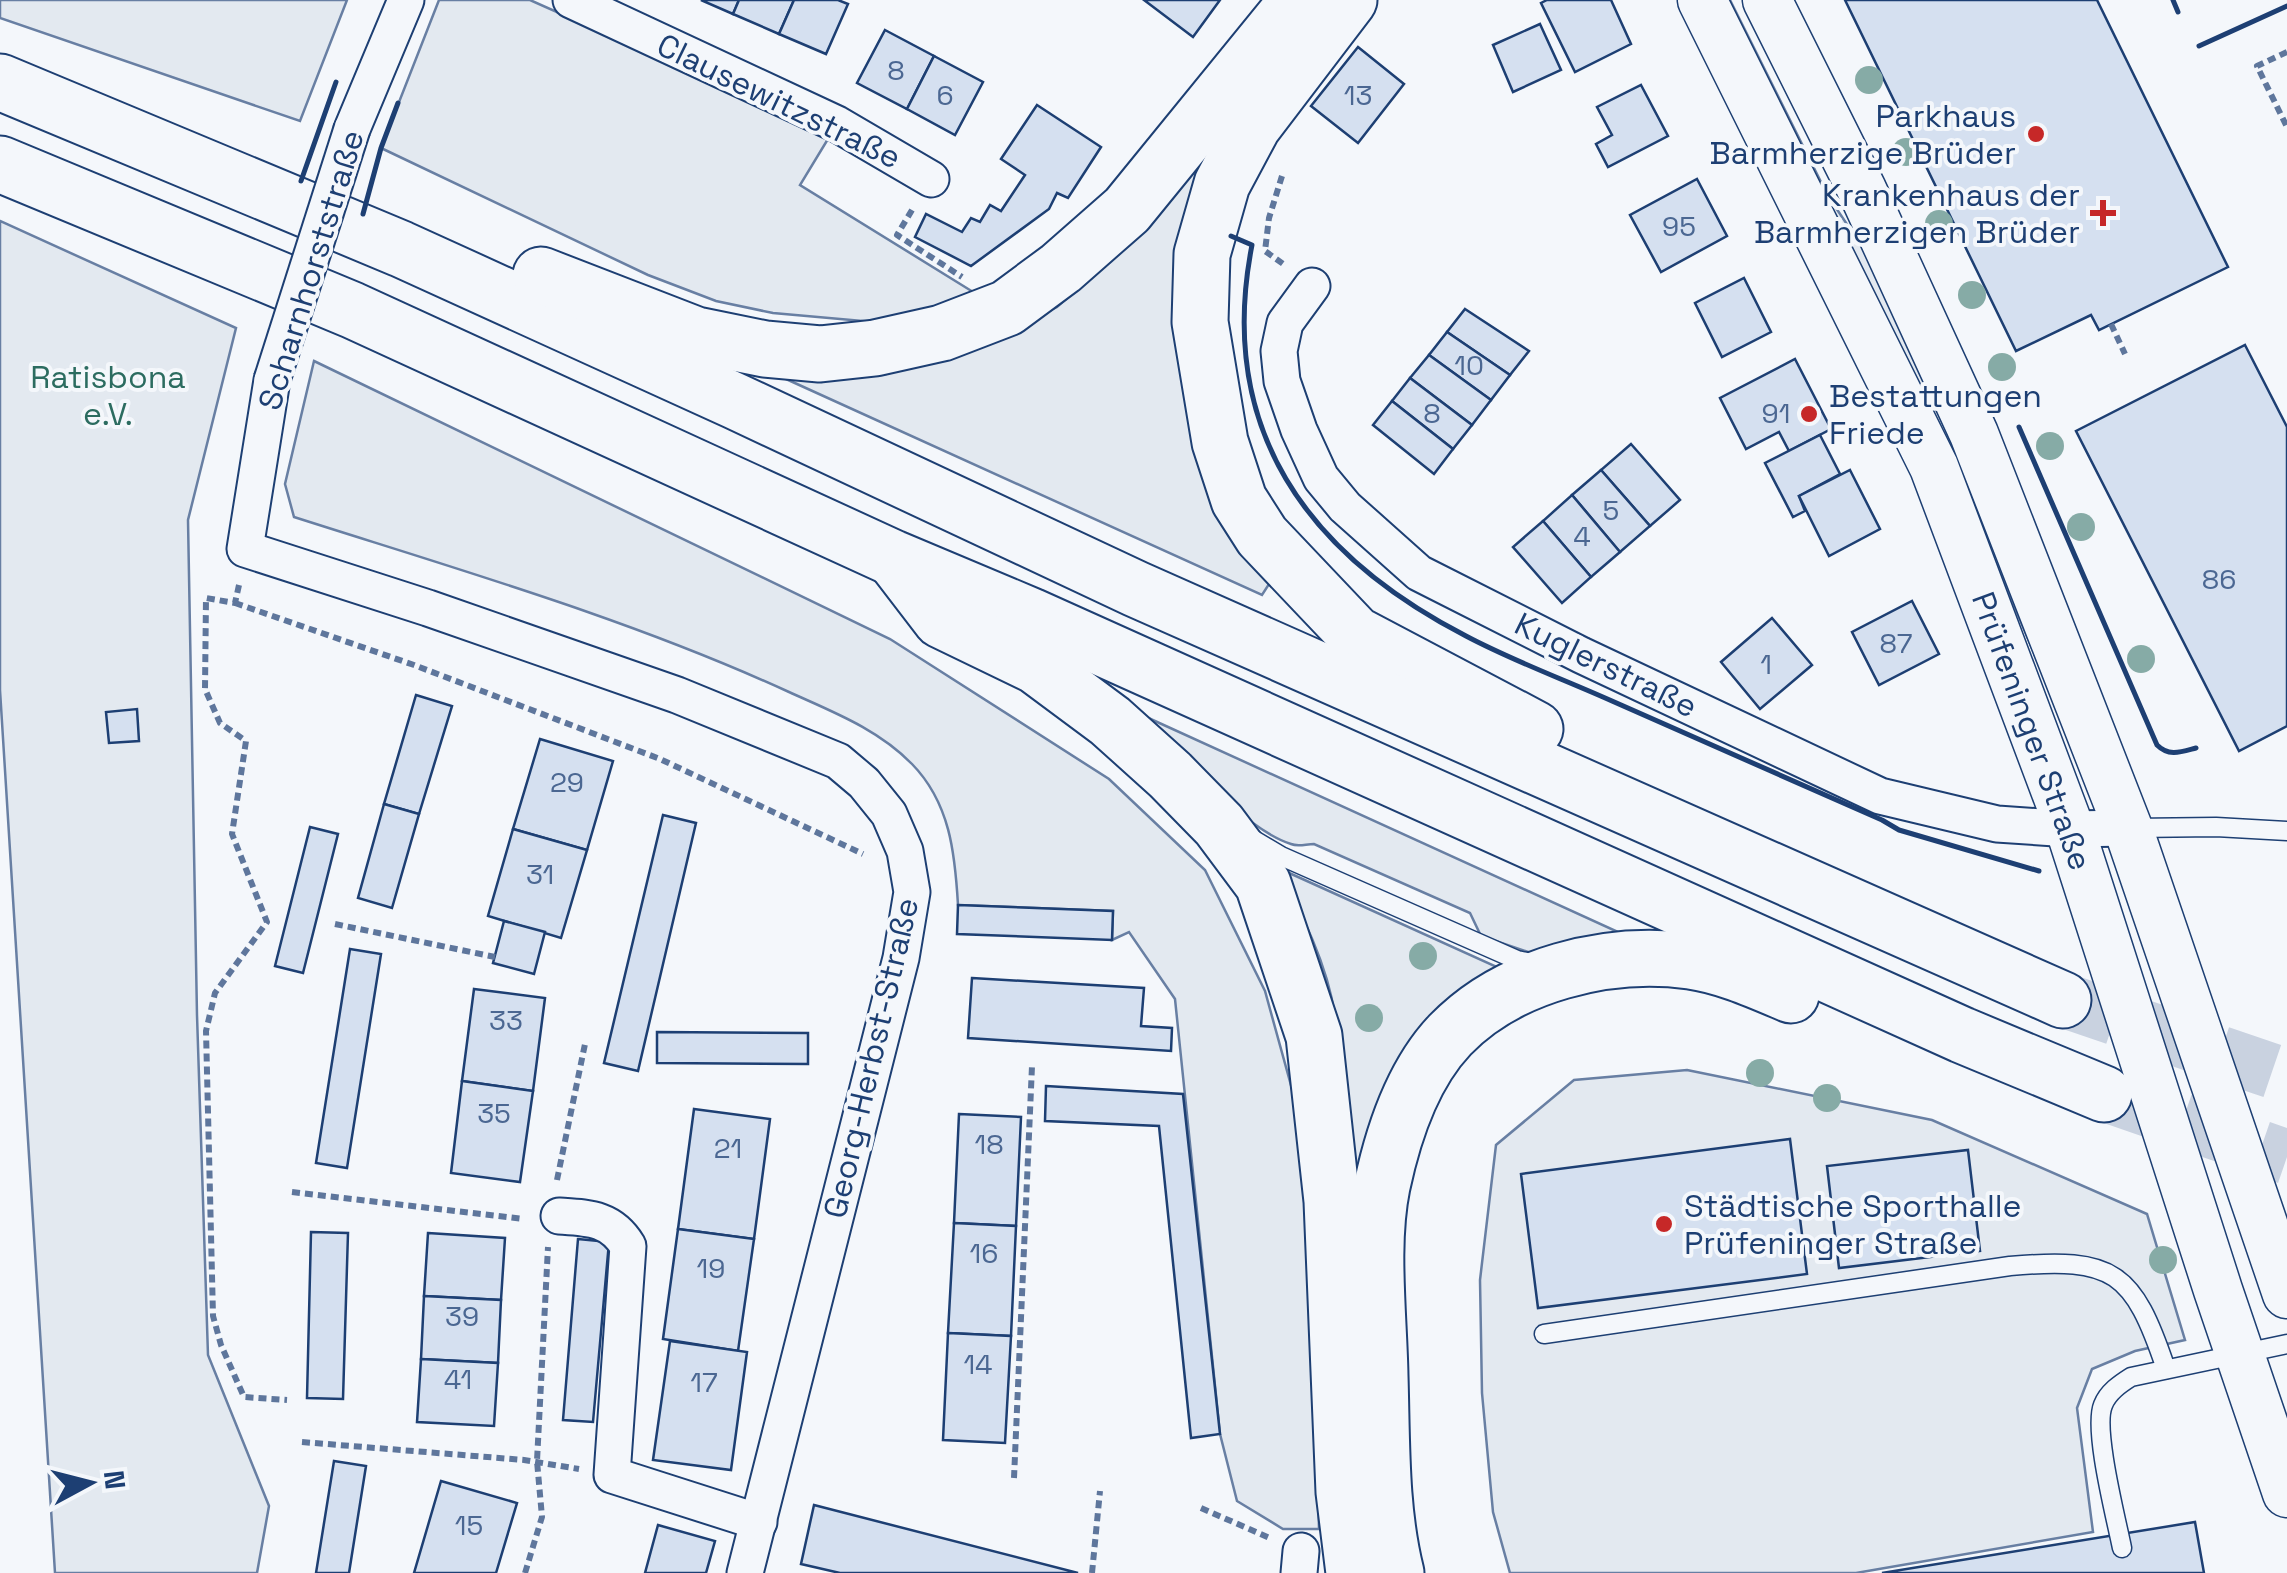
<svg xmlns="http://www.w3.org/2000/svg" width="2287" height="1573" font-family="'Space Grotesk',sans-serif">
<rect width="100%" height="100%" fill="#f4f7fb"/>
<g fill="#e3e9f0" stroke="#687fa3" stroke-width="2.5">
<path d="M0,0H347L300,121L0,18Z"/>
<path d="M439,0H530L831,134L800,185L978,295L885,323L773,313L716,301L648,275L381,148Z"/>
<path d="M1722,0H1730L1828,196L1865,251L1949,432L2064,724L1940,431Z"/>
<path d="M1283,64L1190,252L1271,581L1262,595L786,379L886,374L973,349L1057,307L1127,246Z"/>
<path d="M0,221L236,328L188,520L197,1015L208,1355L269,1506L257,1573H55L0,690Z"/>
<path d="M314,361L890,639L1109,779L1205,870L1265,991L1300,1118L1314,1321L1319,1529H1283L1237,1501L1220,1434L1175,999L1129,932L1112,940L1113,911L958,905C955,853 950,803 912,764C878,729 833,712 789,692C630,619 460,570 294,517L285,484Z"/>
<path d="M1144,716L1629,937L1534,954L1481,936L1470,913L1314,844C1306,844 1298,847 1291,844C1241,828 1182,754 1144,716Z"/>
<path d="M1276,867L1508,972L1355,1246C1349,1170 1347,1092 1335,1016C1327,963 1302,914 1276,867Z"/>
<path d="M1687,1070L1932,1120L2147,1214L2185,1340L2135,1351L2092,1369L2077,1408L2093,1532L1856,1573H1510L1493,1512L1482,1393L1480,1280L1496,1145L1574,1080Z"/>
</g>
<g fill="#d5e0f0" stroke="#1d3f73" stroke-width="2.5">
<path d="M701,0H739L733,14Z"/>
<path d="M739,0H794L779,34L733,14Z"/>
<path d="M794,0H838L848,4L826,54L779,34Z"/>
<path d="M1144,0H1220L1193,37Z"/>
<path d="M1547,0H1611L1631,44L1575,72L1541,3Z"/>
<path d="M1845,0H2097L2228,267L2099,330L2091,315L2016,351Z"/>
<path d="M1540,24L1561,70L1513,92L1493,45Z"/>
<path d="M885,30L934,56L907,109L857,83Z"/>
<path d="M1358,47L1404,84L1358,143L1311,106Z"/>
<path d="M934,56L983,82L955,135L907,109Z"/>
<path d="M1641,85L1668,136L1608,167L1596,144L1612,135L1597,107Z"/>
<path d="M1037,105L1101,147L1068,198L1057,193L1049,209L971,266L915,237L926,214L962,232L971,218L980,222L990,205L1001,211L1025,175L1001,159Z"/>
<path d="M1697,179L1727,236L1661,272L1630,215Z"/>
<path d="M1744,278L1771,332L1722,357L1695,303Z"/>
<path d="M1465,309L1529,351L1510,375L1447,332Z"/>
<path d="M1447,332L1510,375L1491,400L1429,355Z"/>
<path d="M2245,345L2287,427V726L2239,751L2076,431Z"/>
<path d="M1429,355L1491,400L1472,425L1410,378Z"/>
<path d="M1795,359L1831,429L1789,451L1779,432L1746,449L1720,398Z"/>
<path d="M1410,378L1472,425L1453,449L1392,401Z"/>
<path d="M1392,401L1453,449L1434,474L1373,425Z"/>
<path d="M1820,435L1840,474L1799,496L1805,511L1793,517L1765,463Z"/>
<path d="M1631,444L1680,500L1650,526L1601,470Z"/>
<path d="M1601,470L1650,526L1620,552L1572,495Z"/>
<path d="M1850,470L1880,529L1829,556L1799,496Z"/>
<path d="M1572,495L1620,552L1591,577L1543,521Z"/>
<path d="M1543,521L1591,577L1562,603L1513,547Z"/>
<path d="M1912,601L1939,654L1879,685L1852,632Z"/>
<path d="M1772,618L1812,665L1760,709L1721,662Z"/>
<path d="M416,695L452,706L419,814L384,804Z"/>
<path d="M137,709L139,741L109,743L106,712Z"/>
<path d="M540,739L613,761L587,850L513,829Z"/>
<path d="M384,804L419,814L392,908L358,898Z"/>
<path d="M663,815L696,823L638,1071L604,1063Z"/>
<path d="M310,827L338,834L303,973L275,966Z"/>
<path d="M513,829L587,850L561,938L488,916Z"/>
<path d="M958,905L1113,911L1112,940L957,934Z"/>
<path d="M504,921L545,932L534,974L493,963Z"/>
<path d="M350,949L381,954L347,1168L316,1163Z"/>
<path d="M972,978L1144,988L1141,1026L1172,1028L1171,1051L968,1038Z"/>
<path d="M474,989L545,998L533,1091L462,1081Z"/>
<path d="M657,1032L808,1033V1064L657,1063Z"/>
<path d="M462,1081L533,1091L520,1182L451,1173Z"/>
<path d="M1046,1086L1183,1094L1220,1434L1191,1438L1159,1126L1045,1121Z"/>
<path d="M694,1109L770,1119L754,1239L678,1229Z"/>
<path d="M959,1114L1021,1117L1016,1226L954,1223Z"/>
<path d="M1790,1139L1807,1274L1538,1308L1521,1174Z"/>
<path d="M1968,1150L1980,1251L1839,1268L1827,1166Z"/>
<path d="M954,1223L1016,1226L1011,1336L948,1333Z"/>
<path d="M678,1229L754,1239L738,1351L663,1339Z"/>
<path d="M311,1232L348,1233L343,1399L307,1398Z"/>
<path d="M428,1233L505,1238L501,1300L424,1296Z"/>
<path d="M578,1239L609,1242L593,1422L563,1420Z"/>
<path d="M424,1296L501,1300L498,1363L421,1359Z"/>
<path d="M948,1333L1011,1336L1005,1443L943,1440Z"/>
<path d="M670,1341L747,1352L731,1470L653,1460Z"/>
<path d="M421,1359L498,1363L494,1426L417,1422Z"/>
<path d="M334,1461L366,1466L349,1573H316Z"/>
<path d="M441,1481L517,1503L496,1573H414Z"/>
<path d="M814,1505L1078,1573H840L801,1564Z"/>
<path d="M2195,1522L2204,1573H1882Z"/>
<path d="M658,1525L715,1541L706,1573H645Z"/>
</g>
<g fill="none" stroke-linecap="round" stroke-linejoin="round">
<g stroke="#c9d2e0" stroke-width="55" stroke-dasharray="55 28" stroke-linecap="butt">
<path d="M2063,1000L2287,1076"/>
<path d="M2104,1094L2287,1157"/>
</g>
<defs>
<g id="lane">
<path d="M2133,828L2216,827L2287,831"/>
<path d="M1254,840L1281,856L1517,960L1536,964"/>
<path d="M1544,1334L2010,1266C2114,1257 2133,1271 2166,1369"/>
<path d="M2122,1548C2116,1518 2093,1429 2103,1405C2108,1392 2120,1384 2131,1377L2287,1344"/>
</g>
<g id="street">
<path d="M571,0L837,124L931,179"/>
<path d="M352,129L406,0"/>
<path d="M1312,286L1285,323L1279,351L1282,381L1299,430L1321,478L1345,507L1419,573L1581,655L1880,796L1997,824L2070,829L2128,828"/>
<path d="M272,380L245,549L428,608L677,695L838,761L864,783L889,814L905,851L912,892L901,958L745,1573"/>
<path d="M559,1216C589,1218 611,1218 628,1246L612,1475L759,1522"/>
<path d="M1299,1573L1301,1551"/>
</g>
<g id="secondary">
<path d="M1702,0L1934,467L2070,829L2218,1290L2287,1493"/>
<path d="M1767,0L1862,190L1974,434L2128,828L2287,1294"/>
</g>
<g id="highway">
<path d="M1349,0L1253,126L1222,184L1202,254L1200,322L1220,442L1239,500L1262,536L1355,634L1535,729"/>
<path d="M0,82L401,249L735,401L1136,589L2063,1000"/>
<path d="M0,164L352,310L893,558L1031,616L1962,1035L2104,1094"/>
<path d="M541,275L696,335L765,349L820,354L875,348L942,333L1007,308L1061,268L1127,210L1298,0"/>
<path d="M895,560L941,620L1036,666L1110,721L1170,775L1219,825L1263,884L1314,1036L1332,1201L1344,1492L1354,1573"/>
<path d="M1396,1573C1380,1509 1382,1442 1380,1376C1379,1317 1370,1244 1382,1186C1393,1134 1413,1074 1450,1035C1509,974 1608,950 1690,961C1725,966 1758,981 1791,995"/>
</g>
</defs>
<use href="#lane" stroke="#1d3f73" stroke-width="21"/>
<use href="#street" stroke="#1d3f73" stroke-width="39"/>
<use href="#secondary" stroke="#1d3f73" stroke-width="51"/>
<use href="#highway" stroke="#1d3f73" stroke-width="59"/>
<g stroke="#5e769c" stroke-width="6" stroke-dasharray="8 5" stroke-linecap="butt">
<path d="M2287,52L2257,66L2287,127"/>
<path d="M1282,176L1269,218L1265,251L1286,266"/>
<path d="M912,210L897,235L962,277"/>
<path d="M2111,324L2125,354"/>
<path d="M239,585L235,603L206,598L205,689L220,723L246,741L232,834L267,922L215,993L206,1031L213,1316L221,1345L244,1397L287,1400"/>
<path d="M235,603L414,665L660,759L863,854"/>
<path d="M335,924L495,957"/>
<path d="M557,1180L585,1044"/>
<path d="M292,1192L524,1219"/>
<path d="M302,1442L524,1460L579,1469"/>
<path d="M1014,1478L1032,1066"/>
<path d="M1201,1508L1272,1539"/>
<path d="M525,1573L542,1517L537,1461L548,1247"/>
<path d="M1092,1573L1100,1491"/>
</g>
<use href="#lane" stroke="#f4f7fb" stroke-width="18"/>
<use href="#street" stroke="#f4f7fb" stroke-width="35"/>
<use href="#secondary" stroke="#f4f7fb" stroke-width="48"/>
<use href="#highway" stroke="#f4f7fb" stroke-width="55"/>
<defs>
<path id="street-bridge" d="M272,380L352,129"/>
</defs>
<use href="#street-bridge" stroke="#1d3f73" stroke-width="39" stroke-linecap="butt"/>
<use href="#street-bridge" stroke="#f4f7fb" stroke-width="35"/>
<g stroke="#1d3f73" stroke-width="5">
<path d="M2173,0L2178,12"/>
<path d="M2199,46L2287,6"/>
<path d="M301,181L336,82"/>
<path d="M363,214L381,148L398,103"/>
<path d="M1231,236L1252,245C1216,429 1307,554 1466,636C1513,661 1563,679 1612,701C1702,740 1792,780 1882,820L1899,830L2039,871"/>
<path d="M2019,427L2157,745C2169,757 2181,752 2196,748"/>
</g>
</g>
<g fill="#86aba6">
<circle cx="1869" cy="80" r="14"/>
<circle cx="1906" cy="152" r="14"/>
<circle cx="1939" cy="224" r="14"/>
<circle cx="1972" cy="295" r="14"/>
<circle cx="2002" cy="367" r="14"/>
<circle cx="2050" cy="446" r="14"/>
<circle cx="2081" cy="527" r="14"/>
<circle cx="2141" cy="659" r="14"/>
<circle cx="1423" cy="956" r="14"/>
<circle cx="1369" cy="1018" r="14"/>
<circle cx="1760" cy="1073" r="14"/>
<circle cx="1827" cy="1098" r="14"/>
<circle cx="2163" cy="1260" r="14"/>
</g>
<g fill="#c62828" stroke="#f4f7fb" stroke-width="4">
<circle cx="2036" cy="134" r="10"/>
<path d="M2098 198h10v10h10v10h-10v10h-10v-10h-10v-10h10z"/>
<circle cx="1809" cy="414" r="10"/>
<circle cx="1664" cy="1224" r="10"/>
</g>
<g text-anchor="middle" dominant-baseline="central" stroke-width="8" stroke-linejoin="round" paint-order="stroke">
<g font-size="28" fill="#4b6792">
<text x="896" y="70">8</text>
<text x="945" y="95">6</text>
<text x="1358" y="95">13</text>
<text x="1679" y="226">95</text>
<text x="1469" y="365">10</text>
<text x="1432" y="413">8</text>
<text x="1776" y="413">91</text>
<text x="1611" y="510">5</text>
<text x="1582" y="536">4</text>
<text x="2219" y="579">86</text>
<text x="1896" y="643">87</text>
<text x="1766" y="664">1</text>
<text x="567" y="782">29</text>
<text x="540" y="874">31</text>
<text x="506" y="1020">33</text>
<text x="494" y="1113">35</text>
<text x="989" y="1144">18</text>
<text x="728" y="1148">21</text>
<text x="984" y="1253">16</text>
<text x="711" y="1268">19</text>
<text x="462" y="1316">39</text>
<text x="978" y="1364">14</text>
<text x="458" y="1379">41</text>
<text x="704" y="1382">17</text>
<text x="469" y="1525">15</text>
</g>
<g font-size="32" fill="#1d3f73" stroke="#f4f7fb">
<text transform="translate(779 101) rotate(26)">Clausewitzstraße</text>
<text transform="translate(311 270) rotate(-73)">Scharnhorststraße</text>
<text transform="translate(1606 665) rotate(26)">Kuglerstraße</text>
<text transform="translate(2032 731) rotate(70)">Prüfeninger Straße</text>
<text transform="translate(871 1058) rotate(-77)">Georg-Herbst-Straße</text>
</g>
<g font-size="32" fill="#1d3f73" stroke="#f4f7fb" text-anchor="end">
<text x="2016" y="116">Parkhaus<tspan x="2016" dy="37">Barmherzige Brüder</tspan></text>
<text x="2080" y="195">Krankenhaus der<tspan x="2080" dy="37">Barmherzigen Brüder</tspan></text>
<text x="1829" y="396" text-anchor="start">Bestattungen<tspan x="1829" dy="37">Friede</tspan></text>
<text x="1684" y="1206" text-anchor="start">Städtische Sporthalle<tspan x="1684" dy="37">Prüfeninger Straße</tspan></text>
</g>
<g font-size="32" fill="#2c6c60" stroke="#f4f7fb">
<text x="108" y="377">Ratisbona<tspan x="108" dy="37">e.V.</tspan></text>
</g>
</g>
<g transform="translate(90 1483) rotate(83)" stroke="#f4f7fb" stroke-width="8" paint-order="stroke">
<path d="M0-8L18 38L0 25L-18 38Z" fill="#1d3f73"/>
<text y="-15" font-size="28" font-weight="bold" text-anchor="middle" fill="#1d3f73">N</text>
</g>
</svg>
